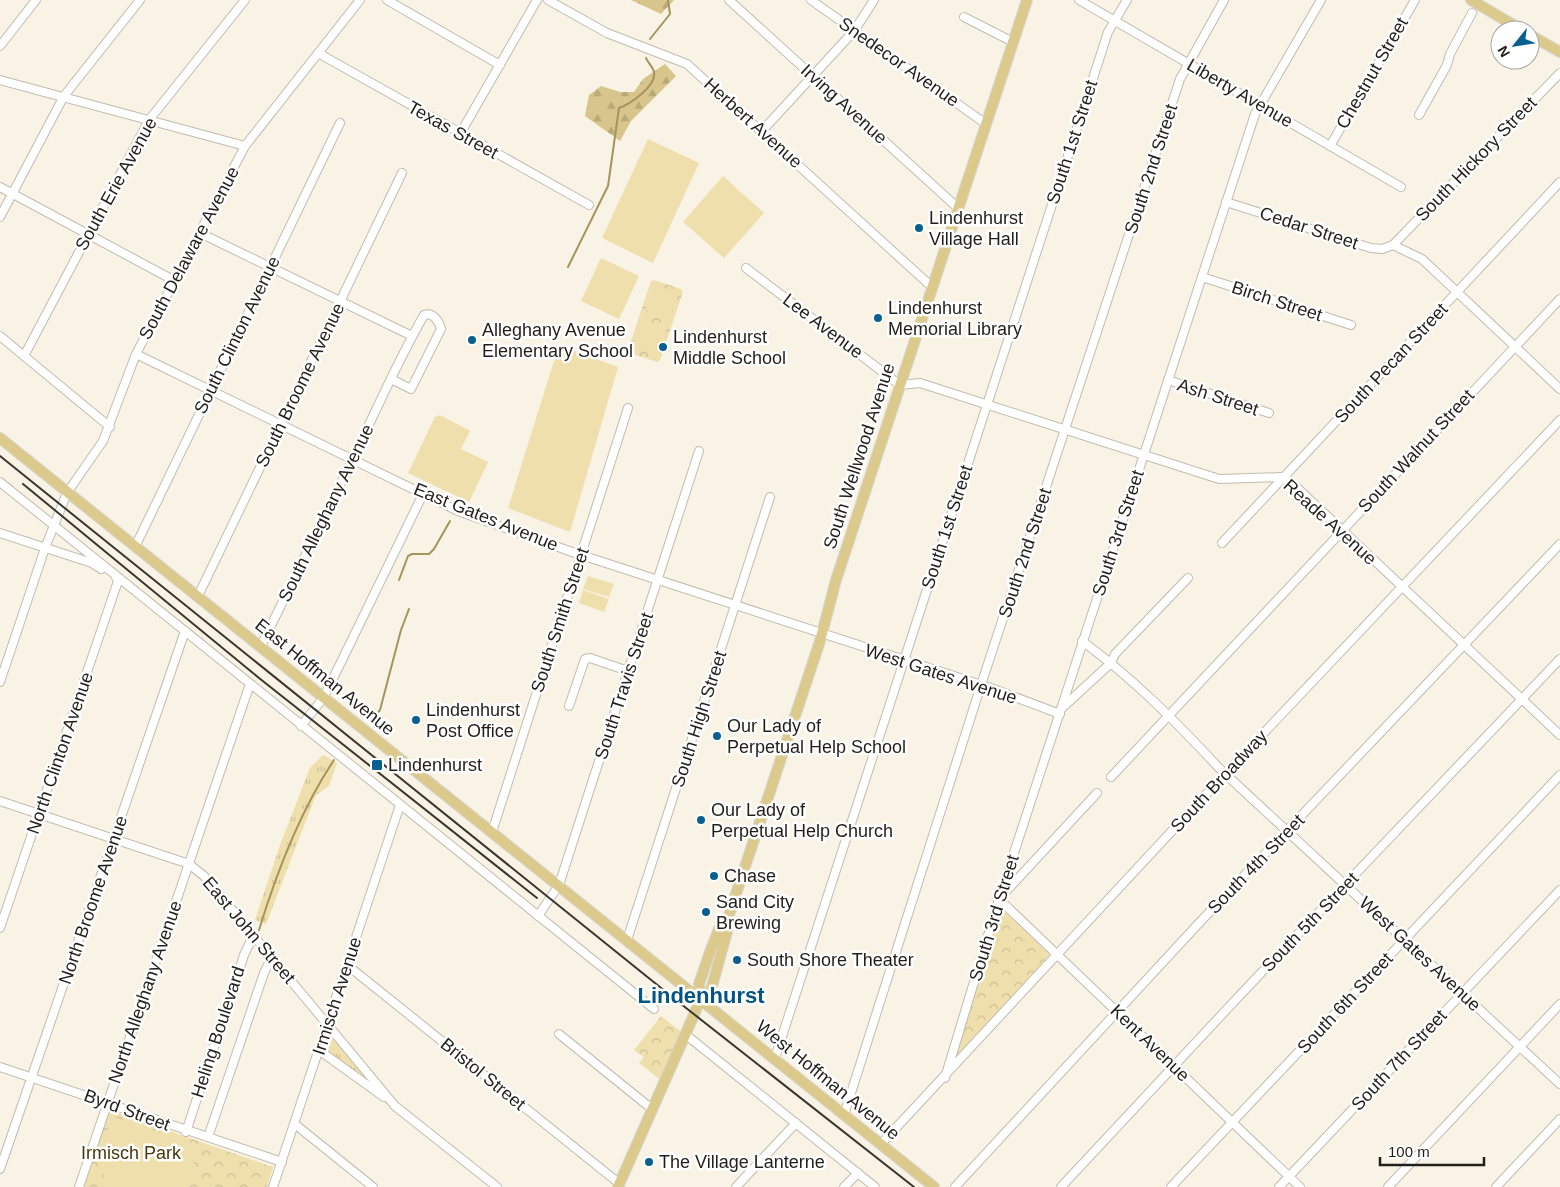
<svg xmlns="http://www.w3.org/2000/svg" width="1560" height="1187" font-family="Arial,sans-serif">
<defs>
<pattern id="grass-tufts" width="24" height="20" patternUnits="userSpaceOnUse" patternTransform="scale(1.25)"><rect width="24" height="20" fill="#eedfad"/><path d="M3 7l-1-3M5 7V3M7 7l1-3M15 17l-1-3M17 17v-4M19 17l1-3" fill="none" stroke="#ccbf94"/></pattern>
<pattern id="forest-firs" width="22" height="20" patternUnits="userSpaceOnUse" patternTransform="scale(1.25)"><rect width="22" height="20" fill="#d7c58c"/><path d="M5 1l3.5 6h-7zM16 11l3.5 6h-7z" fill="#b8a978"/></pattern>
<pattern id="park-crowns" width="20" height="18" patternUnits="userSpaceOnUse" patternTransform="scale(1.25)"><rect width="20" height="18" fill="#eedfad"/><path d="M2 6a3 3 0 1 1 6 0M12 15a3 3 0 1 1 6 0" fill="none" stroke="#ccbf94"/></pattern>
</defs>
<rect width="100%" height="100%" fill="#f8f3e5"/>
<g fill="url(#grass-tufts)">
<path d="M323,755L337,763L329,786L316,795L266,924L255,920L280,845L310,768Z"/>
<path d="M330,1035L367,1079L368,1082L325,1049Z"/>
</g>
<g fill="url(#forest-firs)">
<path d="M631,0H674L661,14Z"/>
<path d="M665,64L676,76L631,121L620,141L585,116L589,95L601,86L620,92H634L643,79Z"/>
</g>
<g fill="url(#park-crowns)">
<path d="M654,280L681,289L683,292L660,360L657,362L630,353L628,350L651,281Z"/>
<path d="M1001,908L1050,955L951,1067Z"/>
<path d="M661,1016L684,1034L663,1082L639,1063L644,1057L634,1050Z"/>
<path d="M109,1110L273,1167L267,1187H82Z"/>
</g>
<g fill="#eedfad">
<path d="M648,139L699,163L653,263L602,238Z"/>
<path d="M723,176L764,213L724,258L683,222Z"/>
<path d="M601,258L639,276L619,319L581,301Z"/>
<path d="M653,287L664,290L656,314L645,310Z"/>
<path d="M667,291L678,295L670,318L660,315Z"/>
<path d="M641,323L652,326L644,350L633,346Z"/>
<path d="M655,328L666,331L658,355L648,351Z"/>
<path d="M559,345L618,367L570,532L508,508Z"/>
<path d="M440,415L470,431L461,449L488,462L469,502L408,473L435,417Z"/>
<path d="M588,576L614,584L609,597L583,589Z"/>
<path d="M583,590L609,599L604,612L579,603Z"/>
<path d="M113,1117L192,1143L198,1153L185,1187H109L97,1161Z"/>
</g>
<g fill="none" stroke-linecap="round" stroke-linejoin="round">
<g stroke="#a5945c" stroke-width="2">
<path d="M650,39L670,14L668,0"/>
<path d="M568,267L608,186L619,108C630,104 657,86 654,72C653,67 648,63 646,58"/>
<path d="M399,580L408,556L412,554H429L434,549L450,521"/>
<path d="M374,717L380,710L401,630L409,609"/>
<path d="M259,930C277,871 300,811 334,760"/>
</g>
<defs>
<g id="minor">
<path d="M387,0L500,65"/>
<path d="M548,0L607,33L687,64L932,287"/>
<path d="M729,0L958,208"/>
<path d="M811,0L986,124"/>
<path d="M1079,0L1401,187"/>
<path d="M964,17L1013,42"/>
<path d="M0,46L36,0"/>
<path d="M318,53L589,205"/>
<path d="M0,80L245,146"/>
<path d="M1419,115L1447,65L1450,54L1472,13"/>
<path d="M762,131L854,31L874,0"/>
<path d="M460,134L537,0"/>
<path d="M1330,146L1415,0"/>
<path d="M0,187L175,281"/>
<path d="M1226,202L1371,248L1382,249L1393,245L1560,73"/>
<path d="M0,217L64,96L140,0"/>
<path d="M200,233L412,336"/>
<path d="M1393,245L1422,259L1560,389"/>
<path d="M746,268L900,385L920,383L1219,479L1282,477L1292,483L1560,735"/>
<path d="M1202,277L1351,325"/>
<path d="M0,336L110,427"/>
<path d="M136,354L458,511L575,553L991,688L1060,714"/>
<path d="M24,356L149,120L245,0"/>
<path d="M1168,380L1269,413"/>
<path d="M0,482L654,1009"/>
<path d="M0,533L92,563L101,569"/>
<path d="M1222,543L1560,182"/>
<path d="M135,547L340,123"/>
<path d="M198,596L402,173"/>
<path d="M1082,641C1134,679 1177,723 1220,769L1560,1084"/>
<path d="M261,646C294,579 327,512 360,444C380,401 400,357 424,315C433,312 439,321 441,329L411,389L391,379"/>
<path d="M0,682L45,548L67,493L103,441L136,354L245,146L360,0"/>
<path d="M569,706L585,659L590,658L628,671"/>
<path d="M1062,708L1111,663L1115,654L1188,578"/>
<path d="M301,726L324,697L423,494"/>
<path d="M1111,777L1560,299"/>
<path d="M1097,793L999,899L1300,1187"/>
<path d="M0,801L189,864L204,876L395,1106L497,1187"/>
<path d="M492,832L628,408"/>
<path d="M538,916L559,885L699,451"/>
<path d="M0,928L119,578L116,577"/>
<path d="M627,940L770,497"/>
<path d="M347,965L620,1184"/>
<path d="M559,1034L652,1109"/>
<path d="M685,1034L875,1187"/>
<path d="M320,1051L384,1097"/>
<path d="M775,1058L1108,32L1127,0"/>
<path d="M0,1067L282,1162"/>
<path d="M945,1078L999,899L1255,114L1321,0"/>
<path d="M844,1115L981,685L1180,79L1224,0"/>
<path d="M296,1125L373,1187"/>
<path d="M186,1132L244,955L254,934"/>
<path d="M208,1137L264,973L272,957"/>
<path d="M881,1144L1223,776L1560,420"/>
<path d="M0,1169L185,631"/>
<path d="M79,1187L250,684"/>
<path d="M273,1187L400,805"/>
<path d="M736,1187L796,1123"/>
<path d="M844,1187L858,1173"/>
<path d="M955,1187L1200,922L1560,544"/>
<path d="M1061,1187L1242,993L1560,659"/>
<path d="M1171,1187L1560,775"/>
<path d="M1279,1187L1560,890"/>
<path d="M1388,1187L1560,1004"/>
<path d="M1496,1187L1560,1119"/>
</g>
<g id="major">
<path d="M1471,0L1522,30"/>
<path d="M1530,35L1560,52"/>
<path d="M0,438L934,1187"/>
<path d="M701,998L711,990L727,932L726,924L820,641L836,580L1027,0"/>
<path d="M618,1187L693,1017L701,998L699,984L710,952L719,929L726,924"/>
</g>
</defs>
<use href="#minor" stroke="#c1bcaf" stroke-width="10"/>
<use href="#major" stroke="#d7d7d6" stroke-width="12"/>
<use href="#minor" stroke="#fff" stroke-width="8"/>
<use href="#major" stroke="#dcca8c" stroke-width="10"/>
<g stroke="#393730" stroke-width="2">
<path d="M0,456L681,1004L914,1187"/>
<path d="M23,484L259,678L537,898"/>
</g>
</g>
<g fill="#095f90" stroke="#fff" stroke-width="2">
<circle cx="919" cy="228" r="5"/>
<circle cx="878" cy="318" r="5"/>
<circle cx="472" cy="340" r="5"/>
<circle cx="663" cy="347" r="5"/>
<circle cx="416" cy="720" r="5"/>
<circle cx="717" cy="736" r="5"/>
<rect x="371" y="759" width="12" height="12" rx="2.5"/>
<circle cx="701" cy="820" r="5"/>
<circle cx="714" cy="876" r="5"/>
<circle cx="706" cy="912" r="5"/>
<circle cx="737" cy="960" r="5"/>
<circle cx="649" cy="1162" r="5"/>
</g>
<g text-anchor="middle" dominant-baseline="central" stroke-width="5" stroke-linejoin="round" paint-order="stroke">
<g font-size="18" fill="#201f19" stroke="#fff">
<text transform="translate(899 62) rotate(35)">Snedecor Avenue</text>
<text transform="translate(1372 73) rotate(-60)">Chestnut Street</text>
<text transform="translate(1240 93) rotate(30)">Liberty Avenue</text>
<text transform="translate(844 104) rotate(42)">Irving Avenue</text>
<text transform="translate(753 123) rotate(42)">Herbert Avenue</text>
<text transform="translate(453 130) rotate(29)">Texas Street</text>
<text transform="translate(1072 142) rotate(-72)">South 1st Street</text>
<text transform="translate(1476 159) rotate(-46)">South Hickory Street</text>
<text transform="translate(1151 169) rotate(-72)">South 2nd Street</text>
<text transform="translate(116 184) rotate(-61)">South Erie Avenue</text>
<text transform="translate(1309 228) rotate(18)">Cedar Street</text>
<text transform="translate(189 253) rotate(-62)">South Delaware Avenue</text>
<text transform="translate(1277 301) rotate(18)">Birch Street</text>
<text transform="translate(823 326) rotate(37)">Lee Avenue</text>
<text transform="translate(237 335) rotate(-64)">South Clinton Avenue</text>
<text transform="translate(1391 363) rotate(-47)">South Pecan Street</text>
<text transform="translate(300 385) rotate(-64)">South Broome Avenue</text>
<text transform="translate(1218 397) rotate(18)">Ash Street</text>
<text transform="translate(1416 451) rotate(-47)">South Walnut Street</text>
<text transform="translate(859 456) rotate(-72)">South Wellwood Avenue</text>
<text transform="translate(326 513) rotate(-64)">South Alleghany Avenue</text>
<text transform="translate(486 517) rotate(22)">East Gates Avenue</text>
<text transform="translate(1330 522) rotate(42)">Reade Avenue</text>
<text transform="translate(947 527) rotate(-72)">South 1st Street</text>
<text transform="translate(1118 533) rotate(-72)">South 3rd Street</text>
<text transform="translate(1025 553) rotate(-72)">South 2nd Street</text>
<text transform="translate(560 620) rotate(-72)">South Smith Street</text>
<text transform="translate(941 674) rotate(18)">West Gates Avenue</text>
<text transform="translate(325 677) rotate(39)">East Hoffman Avenue</text>
<text transform="translate(624 686) rotate(-72)">South Travis Street</text>
<text transform="translate(699 719) rotate(-72)">South High Street</text>
<text transform="translate(60 753) rotate(-71)">North Clinton Avenue</text>
<text transform="translate(1219 781) rotate(-47)">South Broadway</text>
<text transform="translate(1256 864) rotate(-46)">South 4th Street</text>
<text transform="translate(93 900) rotate(-71)">North Broome Avenue</text>
<text transform="translate(994 918) rotate(-73)">South 3rd Street</text>
<text transform="translate(1310 922) rotate(-46)">South 5th Street</text>
<text transform="translate(249 930) rotate(50)">East John Street</text>
<text transform="translate(1420 954) rotate(43)">West Gates Avenue</text>
<text transform="translate(145 992) rotate(-71)">North Alleghany Avenue</text>
<text transform="translate(337 996) rotate(-72)">Irmisch Avenue</text>
<text transform="translate(1345 1003) rotate(-47)">South 6th Street</text>
<text transform="translate(218 1032) rotate(-72)">Heling Boulevard</text>
<text transform="translate(1150 1043) rotate(44)">Kent Avenue</text>
<text transform="translate(1399 1060) rotate(-47)">South 7th Street</text>
<text transform="translate(483 1074) rotate(39)">Bristol Street</text>
<text transform="translate(828 1080) rotate(39)">West Hoffman Avenue</text>
<text transform="translate(127 1110) rotate(20)">Byrd Street</text>
</g>
<g font-size="18" fill="#201f19" stroke="#fff" text-anchor="start">
<text x="929" y="218">Lindenhurst<tspan x="929" dy="21">Village Hall</tspan></text>
<text x="888" y="308">Lindenhurst<tspan x="888" dy="21">Memorial Library</tspan></text>
<text x="482" y="330">Alleghany Avenue<tspan x="482" dy="21">Elementary School</tspan></text>
<text x="673" y="337">Lindenhurst<tspan x="673" dy="21">Middle School</tspan></text>
<text x="426" y="710">Lindenhurst<tspan x="426" dy="21">Post Office</tspan></text>
<text x="727" y="726">Our Lady of<tspan x="727" dy="21">Perpetual Help School</tspan></text>
<text x="388" y="765">Lindenhurst</text>
<text x="711" y="810">Our Lady of<tspan x="711" dy="21">Perpetual Help Church</tspan></text>
<text x="724" y="876">Chase</text>
<text x="716" y="902">Sand City<tspan x="716" dy="21">Brewing</tspan></text>
<text x="747" y="960">South Shore Theater</text>
<text x="659" y="1162">The Village Lanterne</text>
</g>
<g font-size="18" fill="#453809" stroke="#fff">
<text x="131" y="1153">Irmisch Park</text>
</g>
<g font-size="22" font-weight="bold" fill="#055481" stroke="#fff">
<text x="701" y="995">Lindenhurst</text>
</g>
</g>
<g transform="translate(1515 45) rotate(240)"><circle r="24" fill="#ffffff" stroke="#a6a5a3"/>
<path d="M0-4L9 19L0 12L-9 19Z" fill="#095f90"/>
<text y="-8" font-size="14" font-weight="bold" text-anchor="middle" fill="#201f19">N</text>
</g>
<path d="M1380 1157v8h104v-8" fill="none" stroke="#201f19" stroke-width="2.5"/>
<text x="1388" y="1157" font-size="15" fill="#201f19" stroke="#ffffff" stroke-width="4" paint-order="stroke">100 m</text>
</svg>
